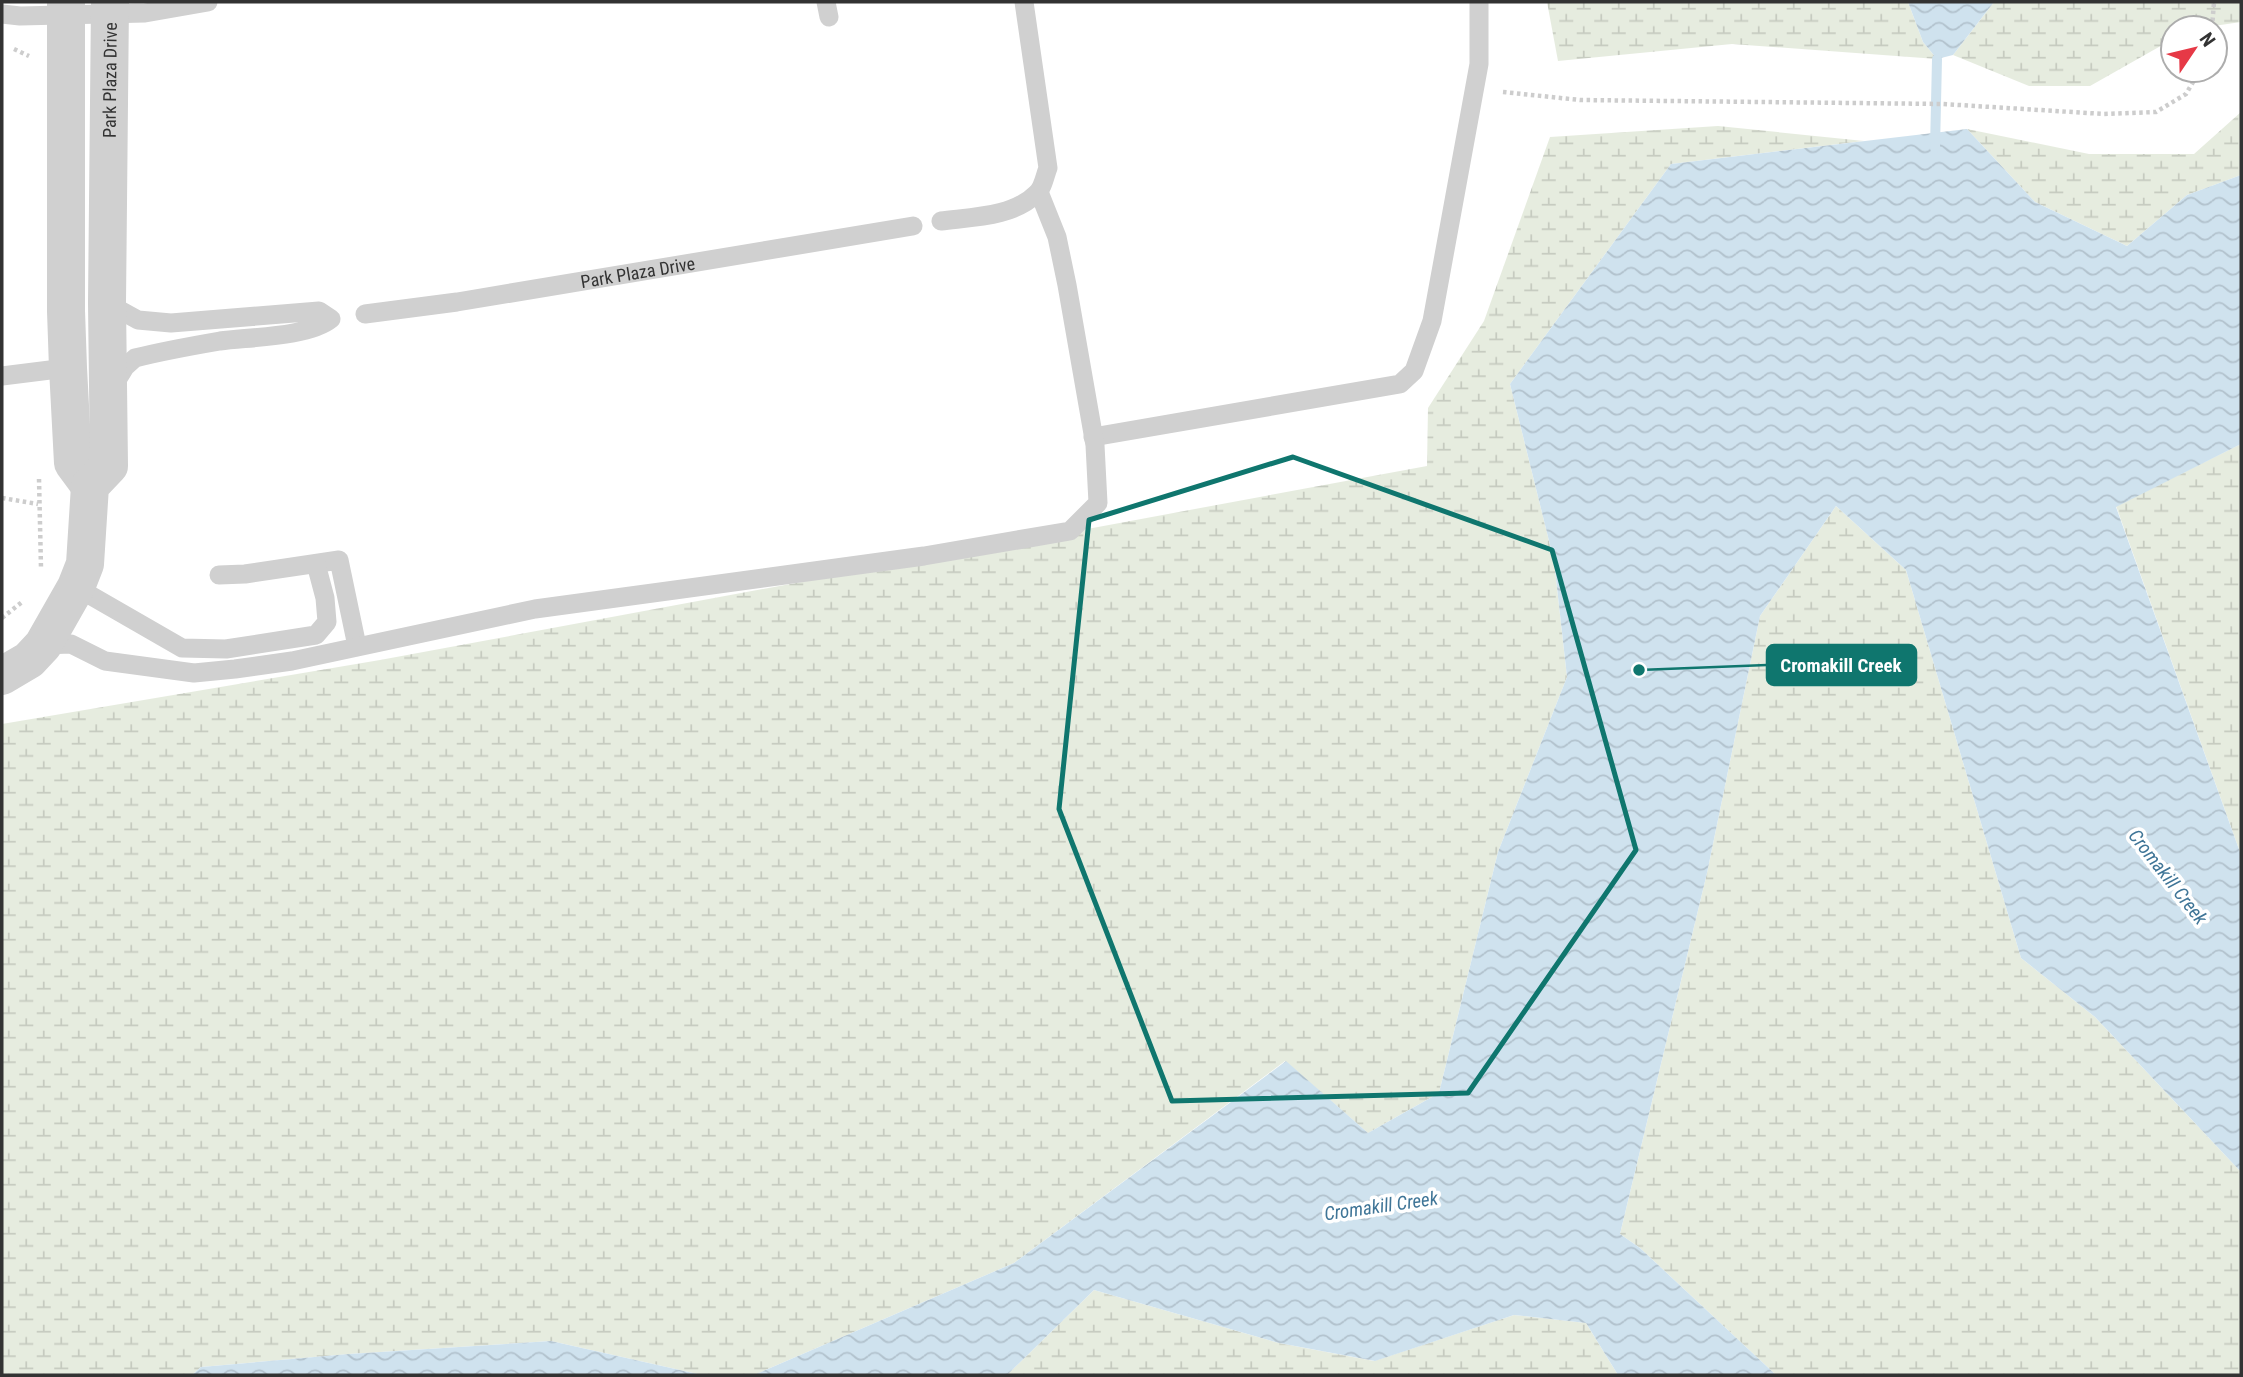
<svg xmlns="http://www.w3.org/2000/svg" width="2243" height="1377" font-family="'Roboto Condensed',sans-serif">
<defs>
<pattern id="wetland-marsh" width="20" height="14" patternUnits="userSpaceOnUse" patternTransform="scale(1.75)"><rect width="20" height="14" fill="#e6ecdf"/><path d="M1 5h8M5 5V1M11 12h8M15 12V8" fill="none" stroke="#c6cbc0"/></pattern>
<pattern id="water-waves" width="16" height="10" patternUnits="userSpaceOnUse" patternTransform="scale(1.75)"><rect width="16" height="10" fill="#cfe2ee"/><path d="M0 5q4-4 8 0t8 0" fill="none" stroke="#b2c2cd"/></pattern>
</defs>
<rect width="100%" height="100%" fill="#fff"/>
<g fill="url(#wetland-marsh)">
<path d="M1547,2H1908L1923,42L1937,59L1732,44L1558,61Z"/>
<path d="M1994,2H2241V22L2200,28H2173V39L2090,86H2029L1953,55Z"/>
<path d="M2241,112V175L2187,195L2127,246L2035,202L1967,129L2089,154H2194Z"/>
<path d="M1718,126L1864,141L1671,164L1510,384L1554,561L1567,677L1498,852L1439,1093L1368,1133L1285,1061L1014,1263L754,1375H702L551,1341L349,1354L201,1367L192,1375H2V724L380,660L1427,466L1428,408L1484,321L1550,137Z"/>
<path d="M2241,444V855L2116,506Z"/>
<path d="M1836,506L1906,570L2021,958L2095,1017L2241,1172V1375H1776L1640,1248L1620,1234L1707,873L1760,616Z"/>
<path d="M1094,1290L1279,1343L1374,1361L1514,1315L1586,1323L1618,1375H1007Z"/>
</g>
<g fill="url(#water-waves)">
<path d="M1908,2H1994L1953,55L1937,59L1923,42Z"/>
<path d="M1967,129L2035,202L2127,246L2187,195L2241,175V444L2116,507L2241,855V1172L2095,1017L2021,958L1906,570L1836,506L1760,616L1707,873L1620,1234L1640,1248L1776,1375H1618L1586,1323L1514,1315L1375,1361L1279,1343L1094,1290L1007,1375H754L1014,1263L1286,1061L1368,1133L1439,1093L1498,852L1567,677L1554,561L1510,384L1671,164Z"/>
<path d="M551,1341L702,1375H192L201,1367L349,1354Z"/>
</g>
<g fill="none" stroke-linecap="round" stroke-linejoin="round">
<path stroke="#cfe2ee" stroke-width="10" d="M1935,148L1937,59"/>
<g stroke="#cdcdcd" stroke-width="4.5" stroke-dasharray="3.5 3.5" stroke-linecap="butt">
<path d="M2212,28L2214,2"/>
<path d="M14,49L29,56"/>
<path d="M1503,92L1580,100L1943,104L2104,114L2156,112L2186,94L2200,70"/>
<path d="M39,479L41,568"/>
<path d="M2,498L38,504"/>
<path d="M2,618L22,602"/>
</g>
<g stroke="#d0d0d0" stroke-width="19">
<path d="M826,2L829,17"/>
<path d="M2,14L20,16L145,13L208,2"/>
<path d="M941,221C972,217 1014,217 1037,193C1043,188 1045,175 1048,168L1024,2"/>
<path d="M107,303L138,320L171,323L319,311L331,319C309,337 250,337 220,341C191,346 163,351 135,358L125,367L114,385"/>
<path id="s1" d="M365,314L457,302L913,226"/>
<path d="M2,376L74,367"/>
<path d="M1093,437L1400,384L1414,371L1432,321L1479,64V2"/>
<path d="M219,575L245,574L339,560L357,646"/>
<path d="M76,587L182,648L226,649L316,635L327,622L325,598L316,564"/>
<path d="M43,645L71,644L105,661L194,673L235,669L292,661L535,609L924,556L1070,531L1098,503L1095,445L1067,285L1057,237L1039,192"/>
</g>
<g stroke="#d0d0d0" stroke-width="38">
<path d="M66,2V311L68,368L73,463L90,486"/>
<path id="s2" d="M2,676L29,660L43,645L76,587L85,564L90,486L109,466L107,303L110,2"/>
</g>
</g>
<path fill="none" stroke="#0f766e" stroke-width="5" stroke-linejoin="round" d="M1293,457L1552,550L1636,850L1468,1093L1172,1101L1059,809L1089,520Z"/>
<g text-anchor="middle" dominant-baseline="central" stroke-width="7" stroke-linejoin="round" paint-order="stroke">
<g font-size="18" fill="#333" stroke="#fff">
<text stroke="none"><textPath href="#s2" startOffset="635">Park Plaza Drive</textPath></text>
<text stroke="none"><textPath href="#s1" startOffset="276">Park Plaza Drive</textPath></text>
</g>
<g font-size="19" font-style="italic" fill="#3f7597" stroke="#fff">
<text transform="translate(2168 877) rotate(52)">Cromakill Creek</text>
<text transform="translate(1381 1206) rotate(-8)">Cromakill Creek</text>
</g>
</g>
<path fill="none" stroke="#0f766e" stroke-width="2.5" d="M1639 670L1767 665"/>
<circle fill="#0f766e" stroke="#fff" stroke-width="2.5" cx="1639" cy="670" r="7"/>
<rect fill="#0f766e" stroke="#0f766e" stroke-width="2.5" x="1767" y="645" width="149" height="40" rx="7"/>
<g font-size="19" text-anchor="middle" font-weight="bold" fill="#fff">
<text x="1841" y="672">Cromakill Creek</text>
</g>
<rect width="2243" height="1377" fill="none" stroke="#333333" stroke-width="7"/>
<g transform="translate(2194 49) rotate(55)"><circle r="33" fill="#ffffff" stroke="#adadad" stroke-width="2"/>
<path d="M0-5L12 26L0 18L-12 26Z" fill="#e63946"/>
<text y="-10" font-size="19" font-weight="bold" text-anchor="middle" fill="#333333">N</text>
</g>
</svg>
